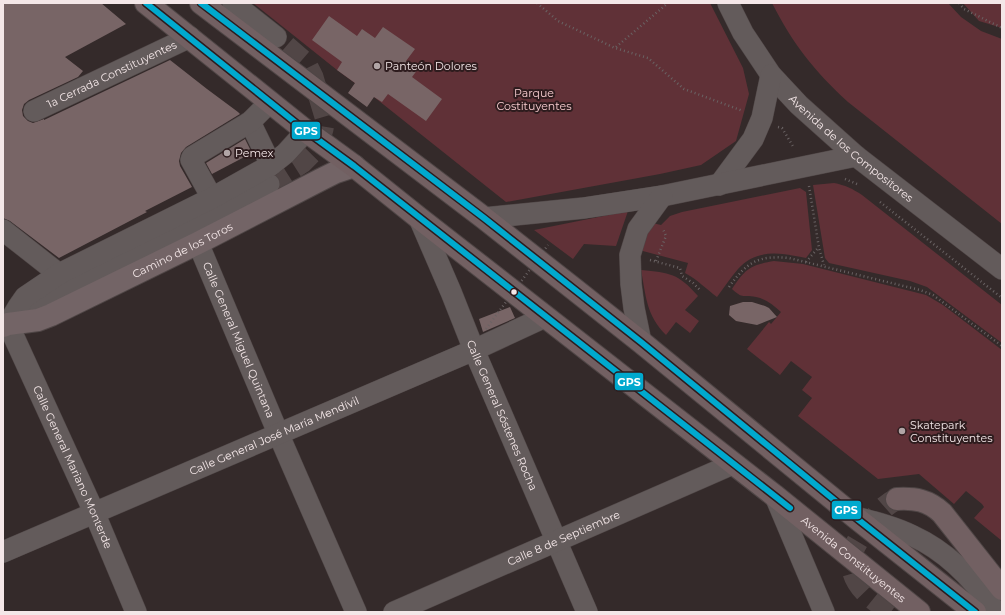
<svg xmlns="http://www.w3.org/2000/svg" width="1005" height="615" font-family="Montserrat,sans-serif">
<rect width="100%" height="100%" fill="#342a2a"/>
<g fill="#603137">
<path d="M253,3H710L743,68L749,94L736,141L701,165L660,174L506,202L374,97L337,70Z"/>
<path d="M772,3H948L961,17L981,31L1002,39V224L848,102C814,71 793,44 772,3Z"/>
<path d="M963,3H1002V28L979,21Z"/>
<path d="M834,183C845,185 853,189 862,195L1002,305V343L927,287L910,281L829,263L825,258L813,185Z"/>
<path d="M800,188L806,192L812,250L806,258C781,253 757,248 738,269C730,278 724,288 717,297C706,289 698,280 685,273L688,263L639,250L648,222L661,225L670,216L682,212Z"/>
<path d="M628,211L616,246L584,244L573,259L534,230Z"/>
<path d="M774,261L803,264L926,295L943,305L1002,350V541L974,518L984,507L982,504L966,491L954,504L919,474L878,479L798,416L812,398L802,390L812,377L791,361L780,375L747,349L769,322L771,324L781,312C773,305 766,299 756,297C742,294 744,300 732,289C745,269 750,265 774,261Z"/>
<path d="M641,270C670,273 678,273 698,296L685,310L699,321L690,333L676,322L666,335C646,315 646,296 641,270Z"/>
</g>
<g fill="#786566">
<path d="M3,3H101L126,24L65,57L83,71L78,77L29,100L24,104L22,110L23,116L28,121L33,123L44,119V120L170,60L207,89L238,112L240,114L186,147L181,153L179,161L180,166L192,187L145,211L147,212L59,258L10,221L3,218Z"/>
<path d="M329,16L357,36L362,29L375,38L383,27L415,49L406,61L418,69L412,77L442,99L426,121L388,94L382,102L374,97L367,107L348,93L355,83L337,70L342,62L312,40Z"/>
<path d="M245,139L252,153L212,174L206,163Z"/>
<path d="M743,302H752L765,306L769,308L777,317L757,325L736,321L729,315L730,306Z"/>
<path d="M510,307L515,318L483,332L479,319Z"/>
</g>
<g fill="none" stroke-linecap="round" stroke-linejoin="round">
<path stroke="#514646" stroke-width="21" stroke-dasharray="21 10" stroke-linecap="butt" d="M269,184L302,163L318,147L323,129L325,117L313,77L306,63L276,37"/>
<path stroke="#514646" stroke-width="22" stroke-dasharray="22 11" stroke-linecap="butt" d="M891,612C874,600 853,587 852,564C851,557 852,550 856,544C859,538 863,534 867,529C876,516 882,506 897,499"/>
<defs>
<g id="minor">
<path d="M233,3L276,37"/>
<path id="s1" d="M728,3L743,33L771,75L799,105L856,156L1002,269"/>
<path id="s2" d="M34,111L190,37"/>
<path d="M250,122L271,165"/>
<path d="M719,185L753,139L762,118L771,75"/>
<path d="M212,198L191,160L192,157L250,122L270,102"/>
<path id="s3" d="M419,218L451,292L474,350L587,612"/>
<path d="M484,218L584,208L662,196L856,156"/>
<path d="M3,230L59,274"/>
<path id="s4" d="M198,243L278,433L356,612"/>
<path d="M10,323L269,184"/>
<path d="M8,324L18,307L25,297L59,274L212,198L271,165L286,153L306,131"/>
<path id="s5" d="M8,324L94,512L136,612"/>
<path d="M641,342L634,308L631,284L630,255L638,229L662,196"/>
<path d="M775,496L824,612"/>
<path d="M855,517C875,522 895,527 913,536C948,552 975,581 996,612"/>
<path id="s6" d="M3,552L474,350L545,317"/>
<path id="s7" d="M394,612L733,464"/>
</g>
<g id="major">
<path id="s8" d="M3,326L8,324L38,320L51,315L198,243L320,180L336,172L354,166"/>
</g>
<g id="highway">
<path id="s9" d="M146,3L306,131L354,166L419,218L775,496L919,612"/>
<path d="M201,3L484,218L574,289L641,342L855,517L975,612"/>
<path d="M897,499C915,498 928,500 942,513L1002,589"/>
</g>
</defs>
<use href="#minor" stroke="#4f4646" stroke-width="22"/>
<use href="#major" stroke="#4f4646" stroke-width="24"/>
<use href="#highway" stroke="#4f4646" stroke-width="24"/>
<g stroke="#6a6364" stroke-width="2.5" stroke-dasharray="1 3" stroke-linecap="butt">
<path d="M537,3L558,21L615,48L648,58L684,89L743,111"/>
<path d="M959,3L964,9L1002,28"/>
<path d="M616,47L668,3"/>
<path d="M778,127L782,128L794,148"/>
<path d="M845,179L857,184"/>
<path d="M809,186L819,248L824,265"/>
<path d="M880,202L1002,298"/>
<path d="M650,260L680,268L682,276L693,283L701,291"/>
<path d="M656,261L666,236L663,229"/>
<path d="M806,262L818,248"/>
<path d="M729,287C747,262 758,255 789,258L920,290L933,295L1002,346"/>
</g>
<use href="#minor" stroke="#635b5b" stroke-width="21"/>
<use href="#major" stroke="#736466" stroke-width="22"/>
<use href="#highway" stroke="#726062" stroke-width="22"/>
<path stroke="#6a6364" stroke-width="2.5" stroke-dasharray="1 3" stroke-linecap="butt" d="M486,329L548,245"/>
<defs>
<g id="bus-1">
<path d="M146,3L306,131L354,166L790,508"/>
<path d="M201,3L484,218L641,342L855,517L975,612"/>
</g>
</defs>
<use href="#bus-1" stroke="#2e1c1e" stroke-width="9"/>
<use href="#bus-1" stroke="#00a9ce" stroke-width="6"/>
</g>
<g fill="#b1a5a6" stroke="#2e1c1e" stroke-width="1.5">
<circle cx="377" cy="66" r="4"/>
<circle cx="227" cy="153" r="4"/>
<circle cx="902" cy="431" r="4"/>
</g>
<circle fill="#f4e7e8" stroke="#2e1c1e" stroke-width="1.5" cx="514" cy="292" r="3.5"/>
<g text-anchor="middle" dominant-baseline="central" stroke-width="4" stroke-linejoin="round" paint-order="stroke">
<g font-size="11" fill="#f4e7e8" stroke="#2e1c1e" text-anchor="start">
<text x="385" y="66">Panteón Dolores</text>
<text x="235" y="153">Pemex</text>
<text x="910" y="425">Skatepark<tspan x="910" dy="13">Constituyentes</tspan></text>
</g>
<g font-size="11" fill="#f4e7e8" stroke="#2e1c1e">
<text stroke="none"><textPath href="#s2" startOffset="86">1a Cerrada Constituyentes</textPath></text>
<text stroke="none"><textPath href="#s1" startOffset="193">Avenida de los Compositores</textPath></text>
<text stroke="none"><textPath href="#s8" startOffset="196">Camino de los Toros</textPath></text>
<text stroke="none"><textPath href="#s4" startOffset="105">Calle General Miguel Quintana</textPath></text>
<text stroke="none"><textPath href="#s3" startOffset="214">Calle General Sóstenes Rocha</textPath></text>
<text stroke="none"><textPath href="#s6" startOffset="295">Calle General José María Mendívil</textPath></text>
<text stroke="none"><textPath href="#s5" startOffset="157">Calle General Mariano Monterde</textPath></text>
<text stroke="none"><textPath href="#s7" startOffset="185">Calle 8 de Septiembre</textPath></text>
<text stroke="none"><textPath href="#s9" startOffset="900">Avenida Constituyentes</textPath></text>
</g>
<g font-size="11" fill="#f8cdd0" stroke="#2e1c1e">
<text x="534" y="93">Parque<tspan x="534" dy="13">Costituyentes</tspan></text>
</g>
</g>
<g stroke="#2e1c1e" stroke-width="1.5">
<rect x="291" y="121" width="30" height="19" rx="4" fill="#00a9ce"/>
<rect x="614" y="372" width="30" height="19" rx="4" fill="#00a9ce"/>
<rect x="831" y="500" width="31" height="20" rx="4" fill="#00a9ce"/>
</g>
<g font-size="11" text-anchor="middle" font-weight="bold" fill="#fff">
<text x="306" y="135">GPS</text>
<text x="629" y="386">GPS</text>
<text x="846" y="514">GPS</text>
</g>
<rect width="1005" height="615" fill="none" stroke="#f4e7e8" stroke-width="8"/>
</svg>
